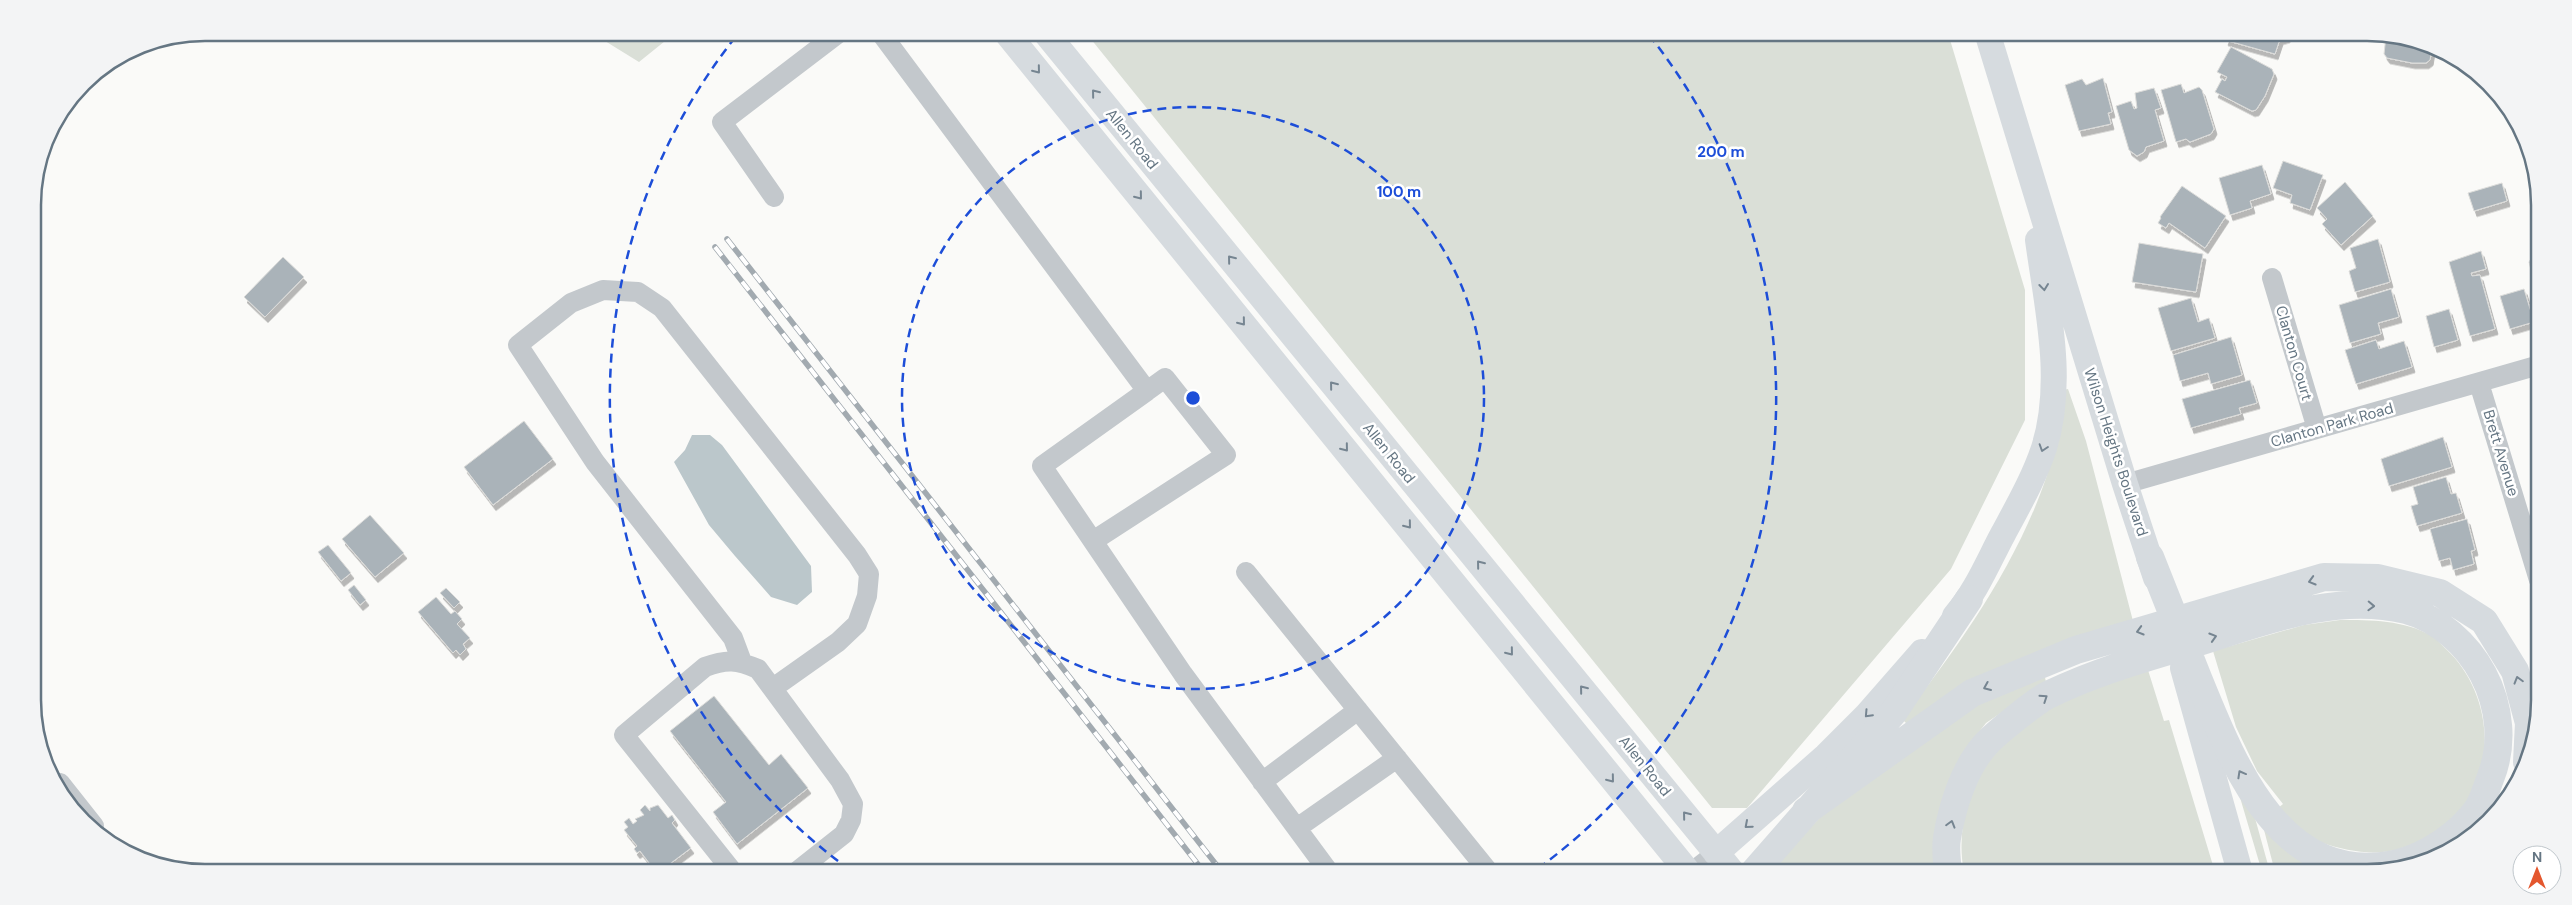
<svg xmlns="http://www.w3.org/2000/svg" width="2572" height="905" viewBox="0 0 2572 905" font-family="'DM Sans',sans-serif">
	<defs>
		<filter id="shadow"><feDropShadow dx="3" dy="5.5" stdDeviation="0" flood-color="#0004"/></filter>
	</defs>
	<rect width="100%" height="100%" fill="#fafaf8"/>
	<!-- green -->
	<path fill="#dadfd7" d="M592,33H675L639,62Z
		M1086,33H1948L2025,290V420L1951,569L1747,808H1712Z
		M2068,389L2086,441L2133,621L1908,725L1902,719C1958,648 2018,563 2047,475C2055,448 2058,418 2063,390Z
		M2340,620C2371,620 2404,620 2432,636C2437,639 2442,645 2446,649C2486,686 2498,753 2468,801C2452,825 2418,846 2390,851C2369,855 2343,850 2323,843C2304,836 2292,822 2278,808L2283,804L2257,771L2236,727L2213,651L2304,625Z
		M2148,670L2164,721L2169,720L2215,872H1964C1952,811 1984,749 2036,716C2070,694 2110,683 2148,670Z
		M2044,673L2046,682L1986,723L1965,750L1938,872H1770L1822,815L1964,707Z
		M2239,794L2255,818L2270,872H2262Z
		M2263,826L2344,872H2275Z"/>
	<!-- water -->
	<path fill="#bbc7cb" d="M692,435H710L722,445L811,566L812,592L797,605L771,597L735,556L709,525L674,462L685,450Z"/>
	<!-- building -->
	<path fill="#aab3b9" stroke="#dcdcda" filter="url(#shadow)" d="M2228,32H2288L2287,37L2280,39L2275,54L2225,40Z
		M2386,36L2422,42L2432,48L2430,60L2426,63H2412L2387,58L2384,54Z
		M2231,47L2272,69L2274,74L2265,96L2256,110L2252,111L2215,92L2222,79L2225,81L2227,77L2217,72Z
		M2103,78L2112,112L2108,113L2111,124L2079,131L2065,85L2082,79L2086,85Z
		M2181,84L2184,93L2199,87L2202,90L2214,129L2211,134L2190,142L2186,139L2176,142L2161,90Z
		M2154,88L2161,108L2155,110L2164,141L2146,147L2144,152L2137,156L2129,150L2116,106L2131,101L2134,109L2137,108L2135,93Z
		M2283,161L2323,175L2310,210L2290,203L2292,195L2273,188Z
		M2262,165L2271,194L2250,201L2252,208L2230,215L2219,178Z
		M2345,182L2373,216L2341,245L2322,224L2327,219L2317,208Z
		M2502,183L2507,201L2474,211L2468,193Z
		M2182,186L2226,216L2205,248L2169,223L2166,228L2158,223L2161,218L2160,217Z
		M2378,239L2390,282L2355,292L2349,271L2356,268L2350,248Z
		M2139,243L2203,254L2196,292L2132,282Z
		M2481,251L2486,269L2471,273L2472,276L2480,275L2495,329L2470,336L2449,262Z
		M2538,254V298L2529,262L2532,257Z
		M283,257L304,277L265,317L244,297Z
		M2391,289L2399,317L2378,323L2381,334L2350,343L2339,305Z
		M2524,289L2534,322L2510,329L2500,296Z
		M2191,298L2198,322L2209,318L2215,338L2171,351L2158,308Z
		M2449,309L2458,340L2434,347L2426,316Z
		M2231,337L2242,375L2211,384L2208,373L2180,381L2173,355Z
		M2376,340L2379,349L2404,341L2412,367L2356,384L2345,350Z
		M2250,380L2257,403L2239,408L2241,414L2191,428L2182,399Z
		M524,421L553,459L493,505L464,467Z
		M2443,437L2452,467L2389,486L2381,459Z
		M2446,477L2451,494L2456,493L2462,513L2417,526L2411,506L2418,504L2413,487Z
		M370,515L404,553L375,577L342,539Z
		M2467,519L2475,550L2471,551L2474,564L2453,570L2450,558L2439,561L2430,529Z
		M328,545L351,573L341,581L318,552Z
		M354,585L366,600L360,605L348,590Z
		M446,588L460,602L454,608L440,593Z
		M436,597L451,614L455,611L462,619L457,624L470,638L463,644L466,649L460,655L456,650L453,653L418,612Z
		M714,696L769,765L781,754L808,788L737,844L713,812L726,802L670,731Z
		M645,805L650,811V808L658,805L668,818L672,815L675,820L672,823L691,848L659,872H656L640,851L637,853L634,849L637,846L624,830L628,827L624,822L629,818L633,824L637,821L635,819L644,815L640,810Z"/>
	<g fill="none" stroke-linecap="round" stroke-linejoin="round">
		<!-- minor -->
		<path stroke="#c3c8cc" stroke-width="20" d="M880,32L1147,391L1042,466L1183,674L1329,872
			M774,197L722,122L840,32
			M2272,278L2317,429
			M2479,383L2539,580
			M2125,484L2539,365
			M1093,541L1226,455L1165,378L1147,391
			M1246,572L1489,872
			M742,662L733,638L595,462L518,345L571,303L603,290L638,292L662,308L857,555L869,574L867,596L857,624L838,642L773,688
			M1262,782L1358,710
			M60,783L94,826
			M1297,828L1397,758
			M733,872L624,735L705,667C727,659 737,660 758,669L840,780L853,804L851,820L844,834L796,872
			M1692,872L1716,853"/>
		<!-- major -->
		<path stroke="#d6dbdf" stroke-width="26" d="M1006,32L1688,872
			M1045,32L1732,872
			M1987,32L2125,484L2156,578
			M1955,616C1976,592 1988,562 2003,534C2018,506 2034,478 2044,448C2065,381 2047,307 2038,240
			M2183,668L2240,872
			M1716,853L1826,756L1866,716L1922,652"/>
		<!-- highway -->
		<path stroke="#d6dbdf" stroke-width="28" d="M1806,811L1972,693L2076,650L2324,577L2378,578L2440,593L2484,621L2515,671L2529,723L2527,762
			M1754,872L1893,713L1969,599
			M1948,872C1947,861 1945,849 1947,838C1952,807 1964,768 1986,744C1995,734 2038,699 2050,694C2096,672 2144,658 2192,644C2260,623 2334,592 2406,610C2439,619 2467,644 2483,674C2500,706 2504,745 2490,779C2486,789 2483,802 2476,811C2458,835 2427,856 2398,863C2281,890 2233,764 2198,678C2182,638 2166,597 2150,557"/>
		<!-- rail casing -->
		<g stroke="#a2aab0" stroke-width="5.5">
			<path id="rail" d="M727,239L1222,872
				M715,247L1204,872"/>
		</g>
		<!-- rail -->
		<use href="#rail" stroke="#fff" stroke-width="4" stroke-dasharray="11" stroke-linecap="butt"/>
	</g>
	<!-- one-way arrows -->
	<defs><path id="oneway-chevron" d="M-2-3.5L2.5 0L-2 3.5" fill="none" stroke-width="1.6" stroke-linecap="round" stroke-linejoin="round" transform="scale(1.25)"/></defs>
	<g stroke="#768591">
		<use href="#oneway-chevron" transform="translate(1037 70) rotate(51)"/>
		<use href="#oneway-chevron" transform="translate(1095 93) rotate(-129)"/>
		<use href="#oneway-chevron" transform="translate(1139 196) rotate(51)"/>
		<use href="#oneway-chevron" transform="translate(1231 259) rotate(-129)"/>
		<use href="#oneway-chevron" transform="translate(2044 287) rotate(83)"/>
		<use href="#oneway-chevron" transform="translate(1242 322) rotate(51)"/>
		<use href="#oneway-chevron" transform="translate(1333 385) rotate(-129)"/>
		<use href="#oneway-chevron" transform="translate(1345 448) rotate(51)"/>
		<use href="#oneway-chevron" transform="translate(2043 448) rotate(108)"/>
		<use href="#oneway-chevron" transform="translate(1408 525) rotate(51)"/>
		<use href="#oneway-chevron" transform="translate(1480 564) rotate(-129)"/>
		<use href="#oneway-chevron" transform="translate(2312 581) rotate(164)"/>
		<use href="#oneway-chevron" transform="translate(2371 606) rotate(2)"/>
		<use href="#oneway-chevron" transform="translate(2140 631) rotate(164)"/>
		<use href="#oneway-chevron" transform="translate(2213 637) rotate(-17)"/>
		<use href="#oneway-chevron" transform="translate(1510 652) rotate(51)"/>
		<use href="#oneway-chevron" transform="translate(2518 680) rotate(-106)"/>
		<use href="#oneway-chevron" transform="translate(1987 687) rotate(157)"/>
		<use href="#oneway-chevron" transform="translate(1583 689) rotate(-129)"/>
		<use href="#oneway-chevron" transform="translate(2044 698) rotate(-34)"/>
		<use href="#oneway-chevron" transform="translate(1868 714) rotate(133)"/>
		<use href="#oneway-chevron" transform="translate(2241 774) rotate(-119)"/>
		<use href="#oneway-chevron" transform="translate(1611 779) rotate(51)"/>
		<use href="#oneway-chevron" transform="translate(1686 815) rotate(-129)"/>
		<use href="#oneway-chevron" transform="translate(1951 824) rotate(-74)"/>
		<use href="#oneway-chevron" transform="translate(1748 825) rotate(139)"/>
	</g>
	<!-- distance rings -->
	<g fill="none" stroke="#1d4ed8" stroke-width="2.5" stroke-dasharray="9 6">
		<circle cx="1193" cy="398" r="291"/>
		<path d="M850 870A583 583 0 0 1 737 35M1649 35A583 583 0 0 1 1536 870"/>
	</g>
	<g text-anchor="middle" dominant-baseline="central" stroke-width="5" stroke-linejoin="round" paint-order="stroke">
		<!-- street labels -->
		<g font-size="15" fill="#657683" stroke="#fff">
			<text transform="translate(1132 139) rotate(51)">Allen Road</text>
			<text transform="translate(2294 353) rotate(74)">Clanton Court</text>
			<text transform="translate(2332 425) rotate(-16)">Clanton Park Road</text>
			<text transform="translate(2116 452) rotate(72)">Wilson Heights Boulevard</text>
			<text transform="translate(1389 453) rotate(51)">Allen Road</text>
			<text transform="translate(2501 453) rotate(73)">Brett Avenue</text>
			<text transform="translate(1645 766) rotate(51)">Allen Road</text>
		</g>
	</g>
	<!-- crop -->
	<path d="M0 0H2572V905H0ZM205 41H2367A164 164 0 0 1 2531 205V700A164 164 0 0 1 2367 864H205A164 164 0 0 1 41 700V205A164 164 0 0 1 205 41Z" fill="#f3f4f5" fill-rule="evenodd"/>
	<path fill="none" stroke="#657683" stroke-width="2.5" d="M205 41H2367A164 164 0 0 1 2531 205V700A164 164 0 0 1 2367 864H205A164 164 0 0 1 41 700V205A164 164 0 0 1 205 41Z"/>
	<circle cx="1193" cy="398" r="8" fill="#1d4ed8" stroke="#fff" stroke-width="2.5"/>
	<g font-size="15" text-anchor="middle" font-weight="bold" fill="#1d4ed8" stroke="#fff" stroke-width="5" stroke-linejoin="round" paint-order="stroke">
		<text x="1721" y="157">200 m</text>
		<text x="1399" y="197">100 m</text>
	</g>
	<!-- north arrow -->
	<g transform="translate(2537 870)"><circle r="24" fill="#ffffff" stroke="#c1c8cd"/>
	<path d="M0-4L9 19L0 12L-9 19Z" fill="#e4572e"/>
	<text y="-8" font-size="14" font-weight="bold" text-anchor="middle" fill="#657683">N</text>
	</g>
</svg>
